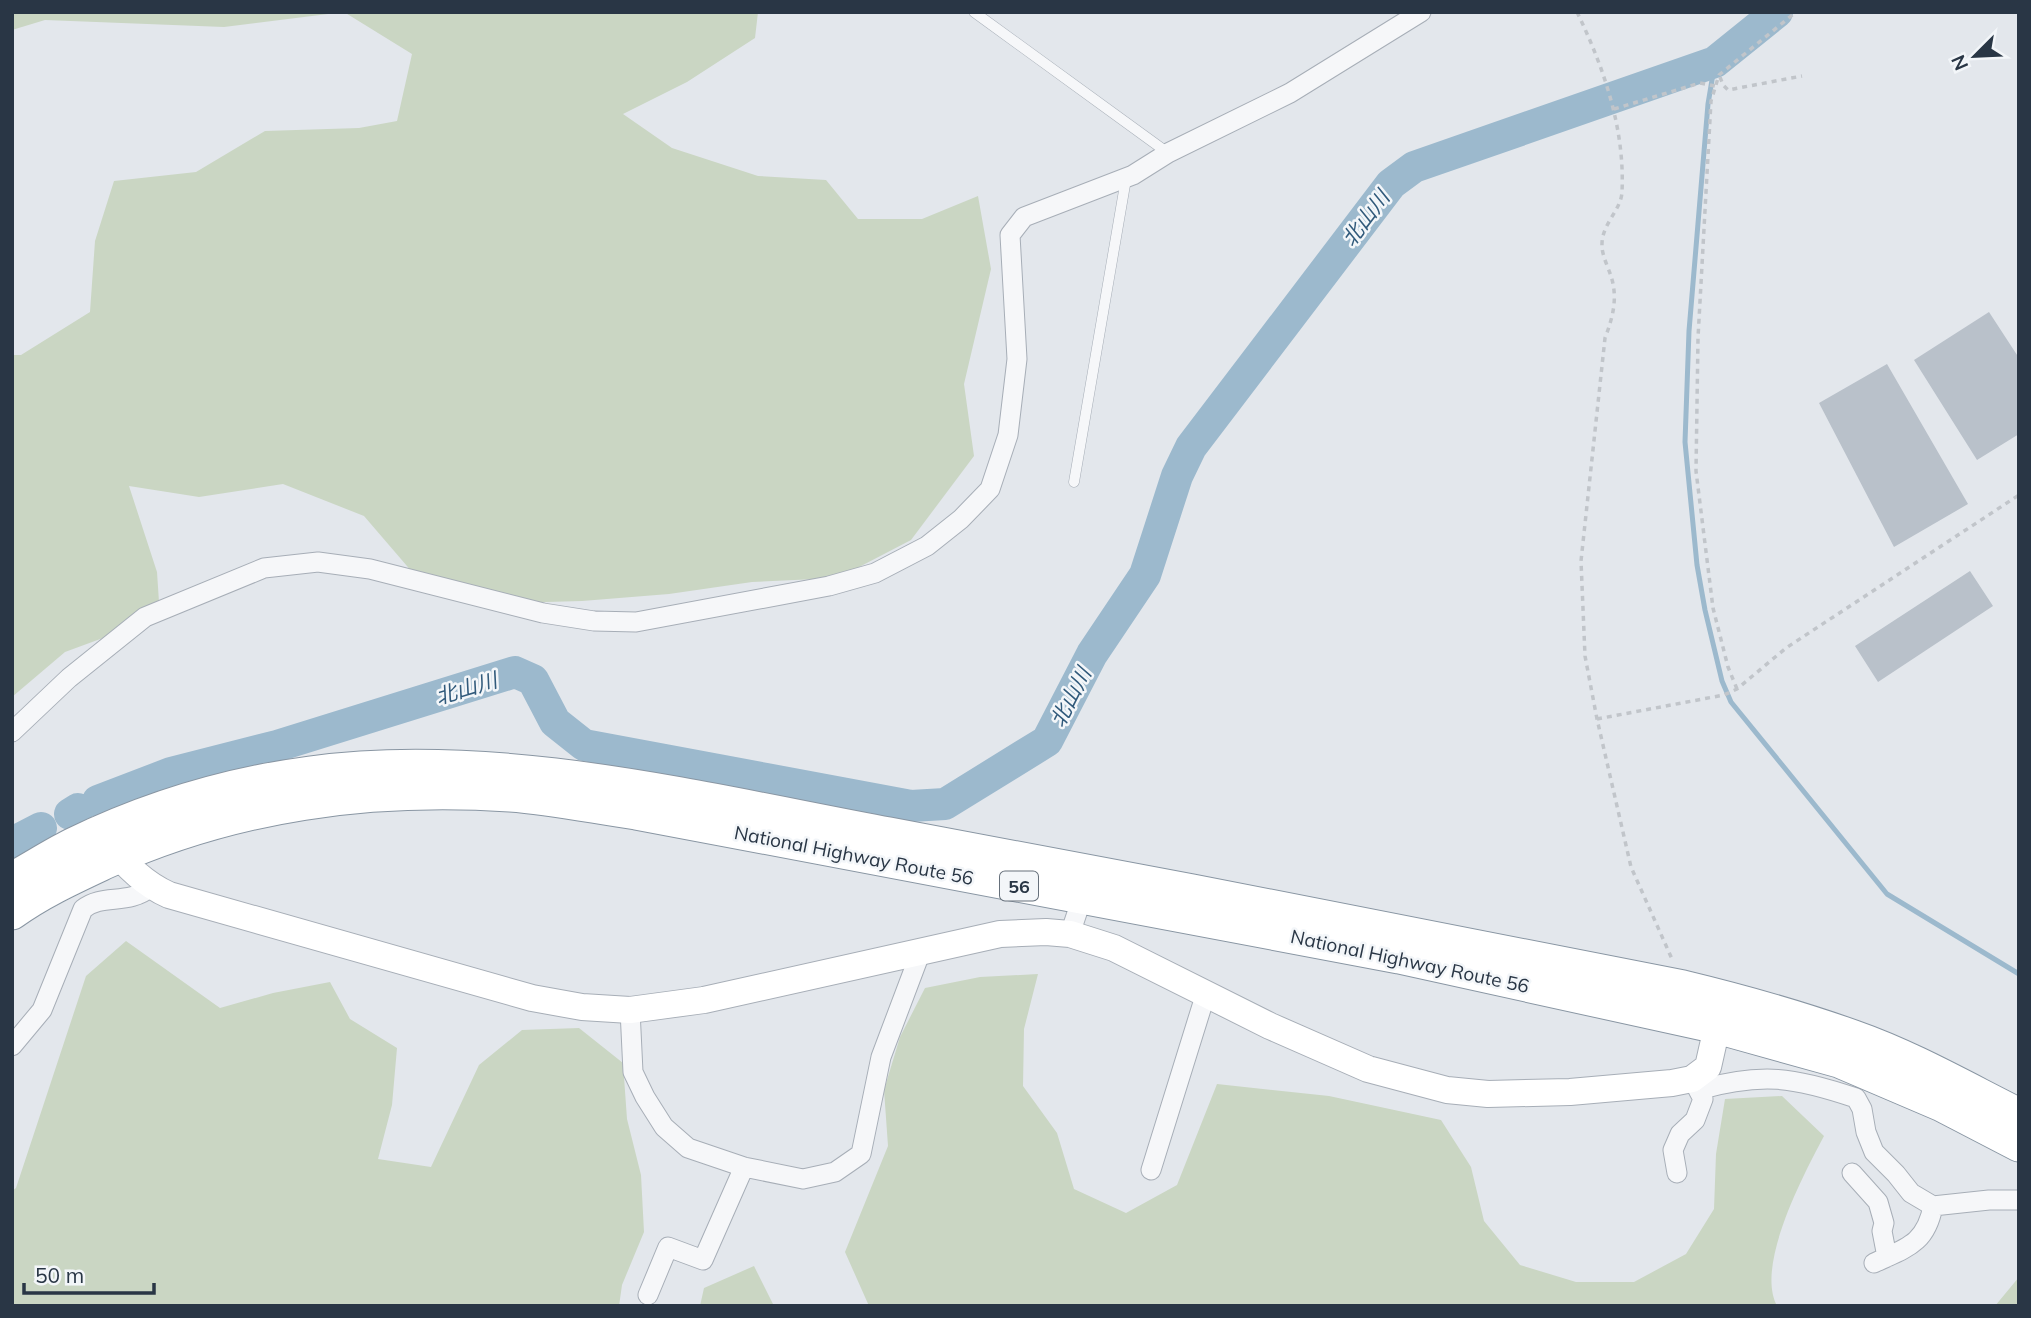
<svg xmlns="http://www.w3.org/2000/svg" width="2031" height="1318" viewBox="0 0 2031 1318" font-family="Mulish,'Noto Sans JP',sans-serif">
	<rect width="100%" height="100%" fill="#e3e7ec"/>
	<!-- green -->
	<path fill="#cad6c3" d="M12,12H758L755,38L687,82L623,114L672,148L758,176L826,180L858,219H922L978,196L991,269L964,384L974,456L911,540L838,578L752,582L669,594L582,601L510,603L419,580L364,516L283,484L199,497L129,486L157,572L160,617L65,652L12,697V355H21L90,312L95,241L114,181L196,172L265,131L359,128L397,121L412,54L344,12L224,27L45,20L12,30Z
		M126,941L220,1008L273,993L330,982L350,1019L397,1048L392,1105L378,1159L431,1167L479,1065L522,1030L579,1028L623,1063L627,1119L641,1175L644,1232L622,1285L619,1306H12V1191L16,1188L86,976Z
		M1038,974L1024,1029L1023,1086L1057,1133L1074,1189L1126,1213L1177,1185L1217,1084L1329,1096L1441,1120L1471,1167L1484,1221L1520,1265L1576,1282H1634L1686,1254L1714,1209L1716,1154L1725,1099L1782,1096L1824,1136C1804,1174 1755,1265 1777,1306H869L845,1252L888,1146L884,1090L900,1037L925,988L980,977Z
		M754,1266L774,1306H700L704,1288Z
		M2019,1277V1306H1995Z"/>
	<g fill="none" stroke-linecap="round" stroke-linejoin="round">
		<!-- stream -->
		<path stroke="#9cb9cd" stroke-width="5" d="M1715,62L1708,104L1689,331L1685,442L1697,565L1705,610L1722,681L1731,702L1887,894L2019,974"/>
		<!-- river -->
		<path stroke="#9cb9cd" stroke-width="32" d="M98,801L171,773L277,746L515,672L533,680L555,722L584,745L911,806L945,804L1047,741L1092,654L1145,575L1177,476L1191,447L1391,184L1414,167L1715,62L1777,12
			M70,814L78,809
			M12,843L41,828"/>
	</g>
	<!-- building -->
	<path fill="#b9c1ca" d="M1989,312L2019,358V434L1977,460L1914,360Z
		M1887,364L1968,504L1894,547L1819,403Z
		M1970,571L1993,606L1878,682L1855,646Z"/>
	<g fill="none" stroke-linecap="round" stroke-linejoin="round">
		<!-- lane casing -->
		<g stroke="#a7aeb7" stroke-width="11">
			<path id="lane" d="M974,12L1168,153
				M1074,482L1126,179"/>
		</g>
		<!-- street casing -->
		<g stroke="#a7aeb7" stroke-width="21">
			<path id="street" d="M12,732L69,678L145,617L264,568L318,562L370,569L543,613L594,621L636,622L829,586L875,573L927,546L961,519L990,489L1008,435L1017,359L1010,235L1024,217L1133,175L1168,153L1290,93L1421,12
				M1070,934L1082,898V888
				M630,1010L633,1072L645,1097L664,1127L688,1148L744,1167L803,1179L835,1172L861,1154L881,1057L921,951
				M12,1046L42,1010L83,909C103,893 128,906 151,887
				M1698,1090C1762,1072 1794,1077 1856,1098L1862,1109L1866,1132L1874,1152L1896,1174L1911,1193L1933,1206L1989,1200H2019
				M1151,1170L1206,993
				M1677,1173L1673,1150L1680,1134L1695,1120L1703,1099L1693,1080
				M1852,1173L1878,1202L1884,1223L1882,1231L1887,1257
				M1874,1263C1906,1248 1926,1244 1933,1206
				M648,1295L668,1247L703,1260L744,1167"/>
		</g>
		<!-- secondary casing -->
		<g stroke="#a7aeb7" stroke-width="28">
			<path id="secondary" d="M108,842C124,864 144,884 169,895L532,998L582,1007L630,1010L704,1000L1000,934L1046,932L1070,934L1114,948L1270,1026L1368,1069L1447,1090L1488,1094L1570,1092L1672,1083L1692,1079L1708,1067L1717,1027"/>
		</g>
		<!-- highway casing -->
		<g stroke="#8996a3" stroke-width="35">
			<path id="highway" d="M12,879C32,868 52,855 72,845C146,809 228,784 310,773C496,747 706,800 889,834C1154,883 1419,934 1683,987C1741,1001 1798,1017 1854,1037C1911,1057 1965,1088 2019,1115
				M12,913C41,892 74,877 106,862C235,804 369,786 510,795C552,798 594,807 636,813L1399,957L1717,1027L1839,1061L1942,1105L2019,1145"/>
		</g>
		<!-- path -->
		<path stroke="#c1c5ca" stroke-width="3.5" stroke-dasharray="5 5" stroke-linecap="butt" d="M1577,12C1604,68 1625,129 1622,192C1621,211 1601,224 1602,246C1602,255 1608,267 1611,276C1618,298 1613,317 1605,338L1581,561L1585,656L1597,719L1631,867L1672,959
			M1720,77L1723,85L1728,90L1802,76
			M1614,109L1700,83L1715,86
			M1737,689L1728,667L1713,608L1696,471L1698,338L1711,101L1719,75L1796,12
			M1597,719L1724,695L1737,689L1786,648L2019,495"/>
		<!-- lane -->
		<use href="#lane" stroke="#f6f7f9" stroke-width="10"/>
		<!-- street -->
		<use href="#street" stroke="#f6f7f9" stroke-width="19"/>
		<!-- secondary -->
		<use href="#secondary" stroke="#fff" stroke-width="26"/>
		<!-- highway -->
		<use href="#highway" stroke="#fff" stroke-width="33"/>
	</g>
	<g text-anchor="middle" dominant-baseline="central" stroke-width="5" stroke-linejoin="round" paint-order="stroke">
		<!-- shield labels -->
		<rect fill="#f3f6f9" stroke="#66707b" stroke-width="2" x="1000" y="871.5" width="38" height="29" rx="5"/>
		<g font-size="18" font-weight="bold" fill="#293645">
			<text x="1019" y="886">56</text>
		</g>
		<!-- street labels -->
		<g font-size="19" fill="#293645" stroke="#f3f6f9">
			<text transform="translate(854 855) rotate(11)">National Highway Route 56</text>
			<text transform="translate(1410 961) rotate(12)">National Highway Route 56</text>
		</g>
		<!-- water labels -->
		<g font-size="21" font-style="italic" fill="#315a7b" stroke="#f3f6f9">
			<text transform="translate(1365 218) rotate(-53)">北山川</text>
			<text transform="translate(466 688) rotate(-17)">北山川</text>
			<text transform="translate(1070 697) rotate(-63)">北山川</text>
		</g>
	</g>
	<!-- border -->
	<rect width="2031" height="1318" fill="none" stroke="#293645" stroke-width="28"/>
	<!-- north arrow -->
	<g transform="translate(1975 56) rotate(246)" stroke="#f3f6f9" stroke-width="5" paint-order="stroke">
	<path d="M0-5L12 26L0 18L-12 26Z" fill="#293645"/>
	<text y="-10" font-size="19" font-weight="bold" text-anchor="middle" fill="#293645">N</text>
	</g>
	<!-- scale -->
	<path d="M24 1283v10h130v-10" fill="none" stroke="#293645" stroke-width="3.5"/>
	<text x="35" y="1283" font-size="21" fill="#293645" stroke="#f3f6f9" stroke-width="5" paint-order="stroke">50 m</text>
</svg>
